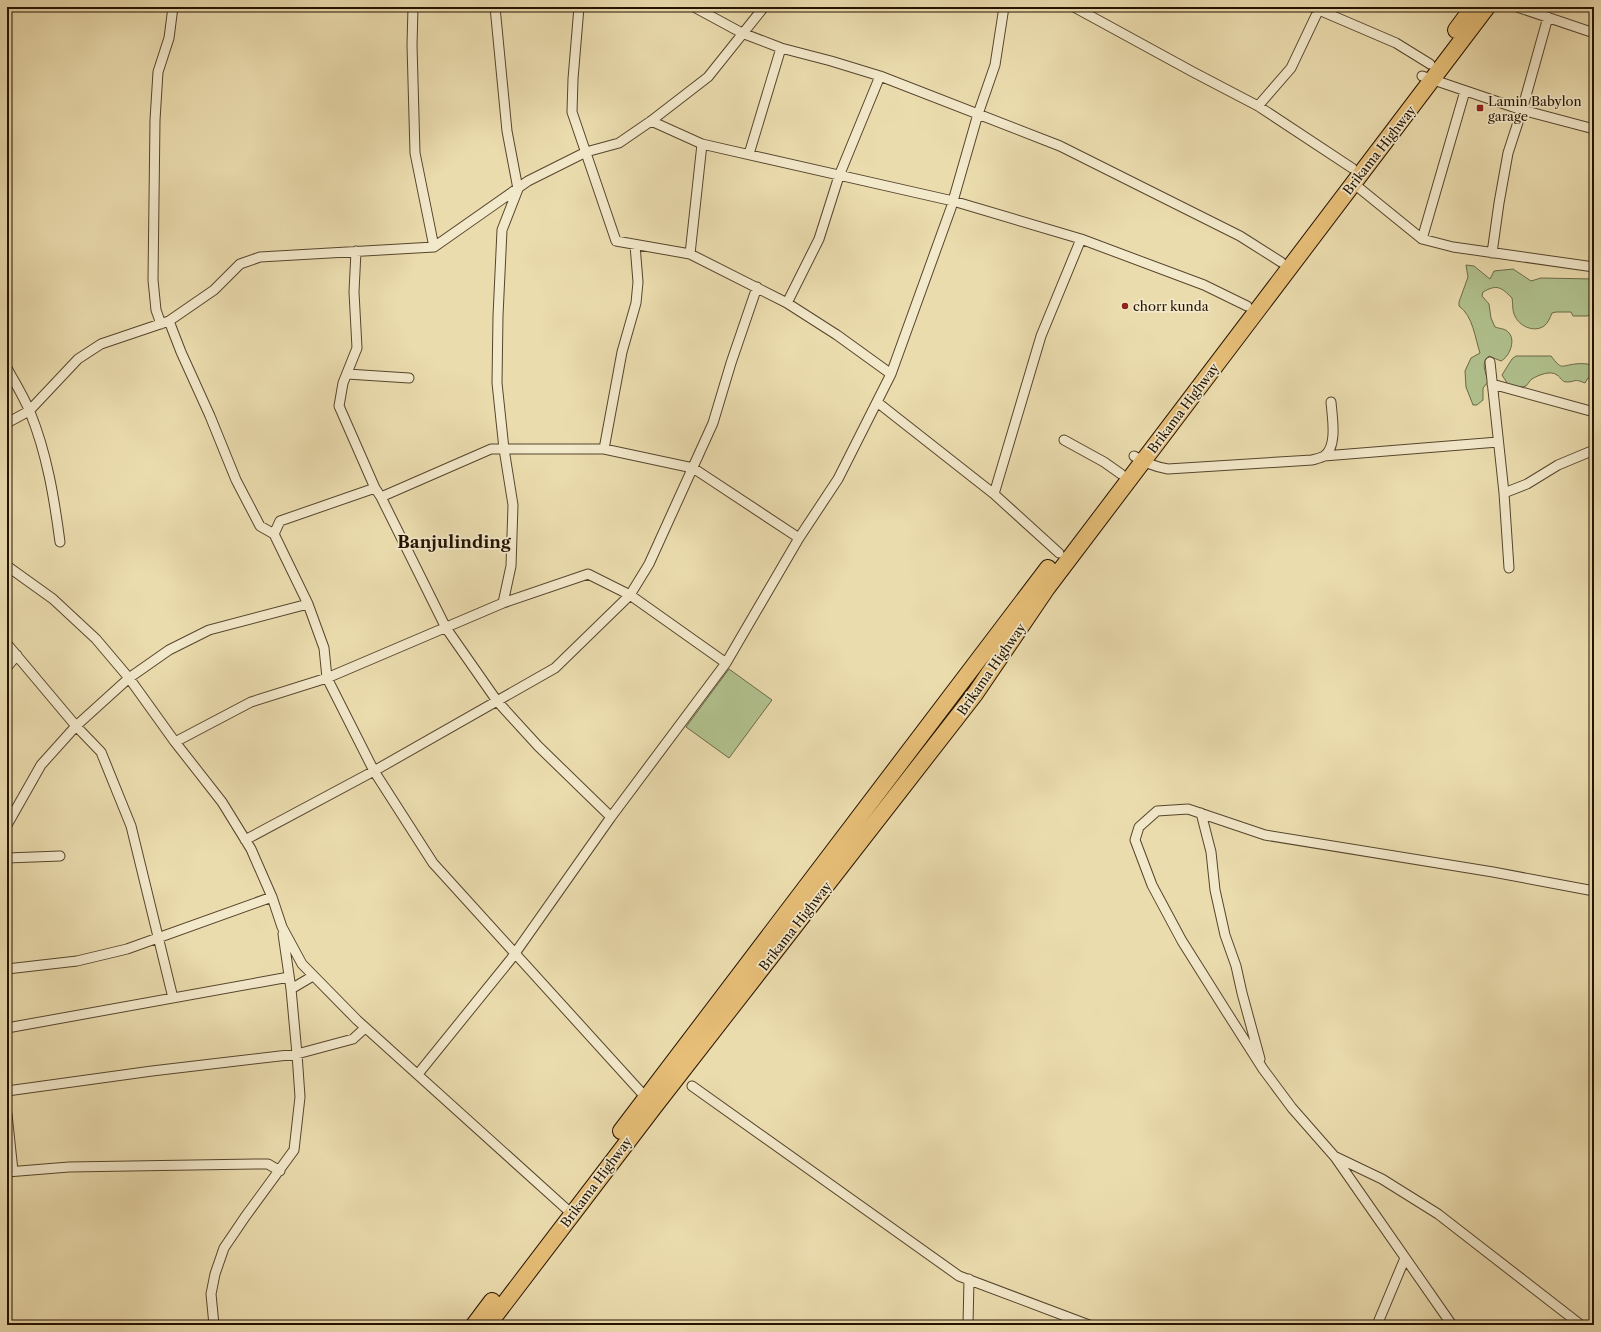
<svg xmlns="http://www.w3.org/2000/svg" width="1601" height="1332" viewBox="0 0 1601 1332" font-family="'Libre Caslon Text',serif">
	<rect width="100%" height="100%" fill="#ebdcae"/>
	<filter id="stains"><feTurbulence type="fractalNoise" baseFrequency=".005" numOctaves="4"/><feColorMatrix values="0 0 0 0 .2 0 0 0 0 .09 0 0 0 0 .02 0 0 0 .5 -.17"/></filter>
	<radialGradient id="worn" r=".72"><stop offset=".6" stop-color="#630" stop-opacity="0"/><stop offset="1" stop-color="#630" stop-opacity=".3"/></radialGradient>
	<!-- green -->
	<path fill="#b1c28f" stroke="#6b6a48" d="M1466,265L1474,266L1490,279L1494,271L1513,269L1531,281L1541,278L1594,279V313L1587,316H1573L1571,312H1556L1552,313C1550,318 1548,323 1544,326C1534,333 1519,326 1515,316C1512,311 1513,303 1512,298C1501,287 1497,284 1483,292L1482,296L1489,304L1491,318L1495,327C1500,329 1505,328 1509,333C1516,341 1509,357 1501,361L1489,356C1480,363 1486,372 1488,382L1483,388V400L1477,405H1473L1466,387L1465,371L1471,358L1480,353C1475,338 1473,316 1459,306V302L1468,277Z
		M1516,356H1551C1562,370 1560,366 1575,364C1581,363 1588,364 1594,365V379L1588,378L1585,383C1573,378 1576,382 1567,382C1561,382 1561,377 1557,375C1551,370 1538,375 1532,379C1530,380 1528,384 1526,386L1522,387L1509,386L1502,375L1512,359Z
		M729,669L772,700L729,758L686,727Z"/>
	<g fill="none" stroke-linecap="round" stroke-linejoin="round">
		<!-- minor casing -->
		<g stroke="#56452c" stroke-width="11">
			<path id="minor" d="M413,7L412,45L415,153L434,247
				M495,7L507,131L518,189L502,230L498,316L497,383L504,449L513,505L511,566L503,603
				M579,7L573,79L572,112L616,241L690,254L787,303L837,335L891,374
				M694,7L742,33L781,48L831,61L880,76L1060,146L1240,236L1281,262
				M1074,7L1193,72L1258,106L1352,168
				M1312,7L1396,43L1430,64
				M1517,7L1594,33
				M1422,76L1522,110L1594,129
				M1258,106L1291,68L1320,7
				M651,121L702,144L953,201L1081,239L1204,285L1247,306
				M749,154L781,48
				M1353,183L1422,239L1453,247L1594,267
				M1422,239L1465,91
				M356,251L354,292L357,348L343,383L339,406L375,488L381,497L446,628L497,701L538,746L611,817
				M1492,253L1499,203L1508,153L1522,110L1548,17
				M690,254L702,144
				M787,303L819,239L839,176L880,76
				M169,321L181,352L210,416L236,480L260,526L274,534L308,604L324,648L327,678L374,771L433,863L649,1101
				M161,324L156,310L153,280L155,120L158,72L169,38L173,7
				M1490,362L1504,493L1509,568
				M7,368C15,383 24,397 30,412C47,454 54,497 60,542
				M347,374L409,378
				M1492,384L1594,412
				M877,402L994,494L1059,553
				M7,423L29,411L78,359L101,344L169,321L214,290L240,264L260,257L434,247L528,181L586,152L619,143L651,121L708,77L764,7
				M1064,440L1104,462L1121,474
				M604,449L622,352L636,303L638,282L635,245
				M1134,456C1145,463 1156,467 1168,469L1312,460C1315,459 1321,458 1324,456C1338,447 1332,416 1331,402
				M1324,456L1498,442
				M1504,493L1527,484L1558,465L1594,450
				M994,494L1041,336L1081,239
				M381,497L491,449H604L693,468L799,538
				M274,534L280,521L375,488
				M7,566L53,599L96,639L129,678L175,742L222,802L251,849L272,897L282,927L302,964L357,1020L572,1214
				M7,644L76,726L101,752L131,826L173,998
				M7,667L17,655
				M175,742L251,702L327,678L503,603L588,574L630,595L726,663
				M1201,813L1211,852L1215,890L1225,935L1236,966L1242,993L1260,1059
				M7,825L41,765L76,726L129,678L169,650L209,630L308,604
				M245,840L374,771L555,668L630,595L649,564L713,423L731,363L757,287
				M7,858L60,856
				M7,969L77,961L127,949L272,897
				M291,989L313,976
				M7,1028L289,977
				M418,1074L511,959L611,817L726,663L799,538L838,479L891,374L951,208L978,114L995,65L1004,7
				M692,1086L959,1276L1089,1325
				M7,1091L152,1071L297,1054L353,1039L365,1028
				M7,1114L13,1171
				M1336,1157L1382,1179L1438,1214L1581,1325
				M7,1172L69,1167L255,1164H268L280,1171
				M214,1325L211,1294L215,1274L224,1248L245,1217L294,1150L300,1097L297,1054L291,989L283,934
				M968,1325L969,1279
				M1377,1325L1405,1258
				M1452,1325L1335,1157L1292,1108L1263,1069L1226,1011L1182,941L1152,885L1135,840L1139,827L1157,811L1188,809L1265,835L1493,872L1594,891"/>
		</g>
		<!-- trunk casing -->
		<g stroke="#251300" stroke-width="18">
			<path id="trunk" d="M1456,30L1473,7
				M621,1131L1048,568
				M474,1325L492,1301
				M488,1325L654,1107L975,694L1047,588L1487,7"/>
		</g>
		<!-- minor -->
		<use href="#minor" stroke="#f2e8ca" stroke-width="9"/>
		<!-- trunk -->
		<use href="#trunk" stroke="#e6be77" stroke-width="16"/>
	</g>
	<!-- markers -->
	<g fill="#8f2418" stroke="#f2e8ca" stroke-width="1.5">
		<rect x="1476" y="104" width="8" height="8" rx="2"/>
		<circle cx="1125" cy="306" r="4"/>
	</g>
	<g text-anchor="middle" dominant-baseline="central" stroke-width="3.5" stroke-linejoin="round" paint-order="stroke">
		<!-- poi labels -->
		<g font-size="13" fill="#251300" stroke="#f2e8ca" text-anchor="start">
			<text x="1488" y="101">Lamin Babylon<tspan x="1488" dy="15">garage</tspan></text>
			<text x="1133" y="306">chorr kunda</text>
		</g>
		<!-- street labels -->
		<g font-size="13" fill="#251300" stroke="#f2e8ca">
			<text transform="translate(1379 150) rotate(-52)">Brikama Highway</text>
			<text transform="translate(1183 408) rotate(-53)">Brikama Highway</text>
			<text transform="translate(991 669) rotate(-55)">Brikama Highway</text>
			<text transform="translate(795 926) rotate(-52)">Brikama Highway</text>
			<text transform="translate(596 1182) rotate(-53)">Brikama Highway</text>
		</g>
		<!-- district labels -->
		<g font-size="17" font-weight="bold" fill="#251300" stroke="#f2e8ca">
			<text x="454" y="542">Banjulinding</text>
		</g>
	</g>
	<!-- margin -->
	<rect width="1601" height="1332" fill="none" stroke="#ebdcae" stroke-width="24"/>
	<rect x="8" y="8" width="1585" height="1316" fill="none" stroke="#251300" stroke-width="2"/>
	<rect x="12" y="12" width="1577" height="1308" fill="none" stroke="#251300"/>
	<rect width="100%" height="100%" filter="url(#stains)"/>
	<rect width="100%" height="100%" fill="url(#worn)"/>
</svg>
